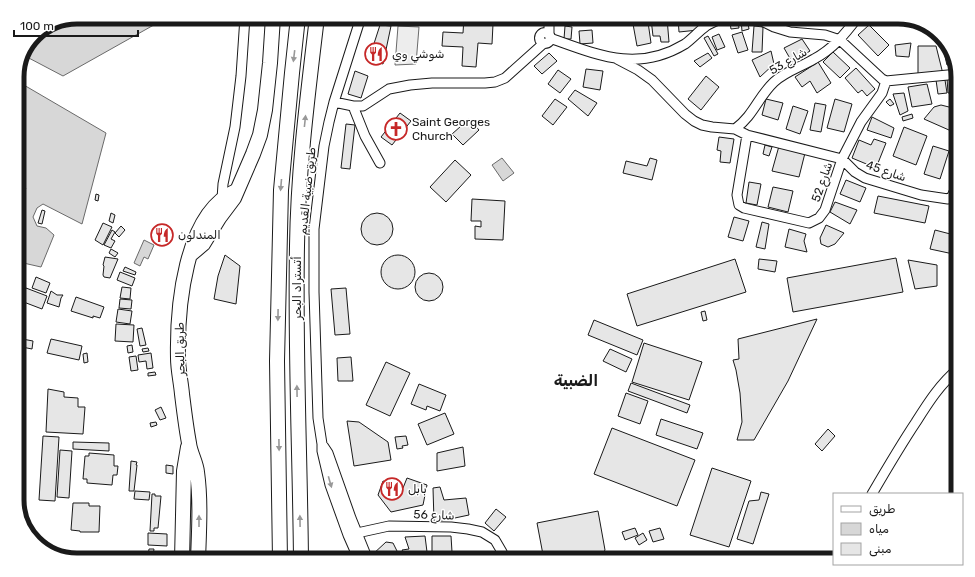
<svg xmlns="http://www.w3.org/2000/svg" width="975" height="577" viewBox="0 0 975 577" font-family="Rubik,'Noto Naskh Arabic',sans-serif">
	<rect width="100%" height="100%" fill="#fff"/>
	<!-- built -->
	<path fill="#ededed" stroke="#6a6a6a" d="M398,26L419,27L416,64L395,65Z"/>
	<!-- water -->
	<path fill="#d7d7d7" stroke="#6a6a6a" d="M77,17H168L63,76L25,56L35,34Z
		M17,81L106,133L82,224L43,204L37,208L33,217L37,226L46,228L54,235L41,267L19,262L17,266V206L26,188L17,181Z
		M502,158L514,173L503,181L492,165Z
		M144,240L154,245L148,259L144,257L140,266L134,263Z"/>
	<!-- building -->
	<path fill="#e6e6e6" stroke="#1a1a1a" d="M394,17H418V19Z
		M464,17H484V24H493L492,44L478,43L476,67L462,66L463,47L442,46L443,32L463,33Z
		M696,17L698,30L679,32L678,18Z
		M729,17H737L739,28L731,29Z
		M771,17H789V20H771Z
		M801,17H811V20L801,19Z
		M873,17H891L882,26Z
		M667,18L669,42H661L660,36H653L651,19Z
		M747,18L749,29L742,31L741,20Z
		M648,22L651,43L637,46L633,24Z
		M919,23L928,25L931,27L921,29Z
		M380,25L391,26L383,64L369,59Z
		M869,25L889,45L878,56L858,35Z
		M565,26L572,27L571,39H564Z
		M754,26L763,27L762,52H752Z
		M592,30L593,43L580,44L579,31Z
		M742,32L748,50L738,53L732,35Z
		M719,34L725,47L717,50L712,37Z
		M708,36L718,54L714,56L704,38Z
		M802,39L810,51L792,62L784,48Z
		M941,40L950,47L955,64L947,65Z
		M911,43L909,57L896,56L895,45Z
		M918,46H936L943,74L918,75Z
		M771,51L774,64L760,77L752,60Z
		M833,52L850,68L840,78L823,62Z
		M549,53L557,61L542,74L534,66Z
		M708,53L712,58L700,67L694,61Z
		M818,62L831,83L817,93L810,81L802,87L795,77Z
		M856,68L875,89L867,96L862,90L858,93L845,78Z
		M586,69L603,71L600,90L583,87Z
		M558,70L571,79L560,93L548,84Z
		M355,71L368,76L361,98L348,94Z
		M706,76L719,87L701,110L688,99Z
		M958,77V92L948,93L947,78Z
		M936,80H945L947,93L938,94Z
		M927,84L932,104L912,107L908,87Z
		M575,90L597,103L588,116L568,99Z
		M904,93L908,111L900,115L893,94Z
		M555,99L567,107L553,125L542,116Z
		M766,99L783,103L778,120L762,115Z
		M835,99L852,104L844,132L827,128Z
		M890,99L894,104L890,106L886,102Z
		M815,103L826,105L821,132L810,130Z
		M941,105L953,108V111L958,113V134L924,119L934,107Z
		M793,106L808,111L800,134L786,129Z
		M400,113L411,121L392,145L381,137Z
		M912,114L913,118L903,121L902,117Z
		M872,117L894,128L891,138L867,130Z
		M469,119L479,130L463,145L452,134Z
		M346,124L355,125L350,169L341,168Z
		M904,127L927,136L916,165L893,156Z
		M719,137L734,139L730,163L720,162L721,151L717,150Z
		M874,139L886,143L876,168L852,158L859,140L871,145Z
		M765,145L772,147L769,156L763,154Z
		M779,146L805,153L799,177L772,171Z
		M933,146L949,151L940,179L924,174Z
		M650,158L657,160L652,180L623,173L626,161L647,166Z
		M455,160L471,175L446,202L430,187Z
		M846,180L866,188L860,202L840,194Z
		M749,182L761,184L757,205L746,203Z
		M773,187L793,191L788,212L768,207Z
		M96,194L99,195L98,201L95,200Z
		M878,196L929,206L925,223L874,213Z
		M472,199L505,201L503,240L475,239V226L481,227V221H471Z
		M835,202L857,210L850,224L830,212Z
		M42,210L45,211L42,224L38,223Z
		M361 229a16 16 0 1 1 32 0a16 16 0 1 1-32 0Z
		M111,213L115,215L113,223L109,221Z
		M734,217L749,221L743,241L728,237Z
		M762,222L769,224L765,249L756,247Z
		M103,223L112,227L103,245L95,240Z
		M826,225L844,233L835,244L828,247L821,244L820,238Z
		M121,226L125,230L119,237L115,233Z
		M789,229L806,234L804,241L807,252L785,247Z
		M112,230L115,232L111,239L115,241L111,248L104,245Z
		M935,230L958,236V255L930,249Z
		M111,249L118,253L115,257L109,253Z
		M225,255L240,266L236,304L214,299L218,276Z
		M381 272a17 17 0 1 1 34 0a17 17 0 1 1-34 0Z
		M105,257L118,259L110,278L104,277L103,275L104,266L103,265Z
		M896,258L903,292L793,312L787,278Z
		M735,259L746,292L637,326L627,294Z
		M759,259L777,261L775,272L758,269Z
		M908,260L937,265V286L915,289Z
		M125,267L136,272L135,275L123,271Z
		M120,272L135,278L132,286L117,280Z
		M415 287a14 14 0 1 1 28 0a14 14 0 1 1-28 0Z
		M36,277L50,283L46,293L32,288Z
		M122,287L131,288L130,299L120,298Z
		M26,288L47,296L42,309L21,301Z
		M346,288L350,334L335,335L331,289Z
		M51,291L57,295H63L61,298L59,307L47,303Z
		M76,297L104,307L100,318L93,316V318L71,311Z
		M120,299L132,300L131,309L119,308Z
		M118,309L132,311L130,324L116,322Z
		M705,311L707,320L703,321L701,312Z
		M817,319L788,381L754,440H737L742,422L740,393L736,370L733,360L739,359L738,339Z
		M594,320L643,340L637,355L588,335Z
		M116,324L134,325L133,342L115,341Z
		M142,328L146,345L140,346L137,329Z
		M17,338L33,341L32,349L17,346Z
		M51,339L82,346L79,360L47,353Z
		M644,343L702,362L689,400L632,382Z
		M132,345L133,352L128,353L127,346Z
		M148,348L149,351L143,352L142,349Z
		M610,349L632,359L626,372L603,361Z
		M87,353L88,362L84,363L83,354Z
		M151,353L153,368L147,369L146,361L139,362L138,355Z
		M136,356L138,370L131,371L129,357Z
		M351,357L353,381H338L337,358Z
		M17,361L20,362L19,373H17Z
		M386,362L410,373L390,416L366,405Z
		M155,372L156,375L148,376V373Z
		M631,383L690,405L687,413L628,391Z
		M419,384L446,395L440,411L427,406L426,410L411,404Z
		M48,389L64,392V397L78,398V407H85L83,434L46,432Z
		M626,393L648,401L640,424L618,416Z
		M161,407L166,418L160,420L155,410Z
		M445,413L454,434L427,445L418,424Z
		M661,419L703,433L697,449L656,435Z
		M347,421L359,422L388,442L391,460L354,466Z
		M156,422L157,425L151,427L150,423Z
		M612,428L695,460L677,506L594,474Z
		M828,429L835,436L822,451L815,444Z
		M43,436L59,437L55,501L39,500Z
		M406,436L408,445L402,446L403,448L397,449L395,437Z
		M73,442L109,443V451L73,449Z
		M463,447L465,466L437,471V453Z
		M60,450L72,451L69,498L57,497Z
		M89,453L114,455V466H118L117,475H113L112,485L87,483V479H83L85,456H89Z
		M131,461L137,462L136,465H137L134,491H129Z
		M166,465L173,466V474L166,473Z
		M712,468L751,481L729,547L690,535Z
		M407,478L427,485L423,505L391,512L378,495L383,481L403,488Z
		M440,487L444,500L466,498L469,515L450,519L434,521L433,488Z
		M135,491L150,492L149,500L134,499Z
		M761,492L769,494L753,544L737,539L749,501L759,500Z
		M152,494H155V496H161L158,528H154V531H150Z
		M73,503H89V506H100L99,532H80V531L71,530Z
		M496,509L506,517L494,531L485,523Z
		M598,511L605,550L599,560H544L537,523Z
		M635,528L638,535L625,540L622,532Z
		M660,528L664,539L653,542L649,531Z
		M148,533L167,534V546L148,545Z
		M643,533L647,540L639,545L635,538Z
		M425,536L428,560H408L402,550L409,549L405,537Z
		M432,536H451L452,552L432,553Z
		M386,542L393,543L400,557L376,558L372,555Z
		M149,549H154L153,556H148Z
		M490,552L492,560H477L476,555Z
		M647,555L664,560H646Z
		M136,556H143V560H136Z"/>
	<g fill="none" stroke-linecap="round" stroke-linejoin="round">
		<!-- minor casing -->
		<g stroke="#1a1a1a" stroke-width="11">
			<path id="minor" d="M549,17V35
				M754,17L774,27L790,32L825,35L840,40L882,79L886,81L958,74
				M539.5 38a5.5 5.5 0 1 1 11 0a5.5 5.5 0 1 1-11 0Z
				M550,38C598,55 637,73 685,44C692,39 699,31 706,26C712,22 719,20 725,17
				M617,59L638,70L652,80L685,114L694,121L702,125L712,127L735,129L747,135L842,159L855,172L865,178L921,195L948,199L952,196L958,184
				M334,102L353,106H363L389,89L410,85L432,83H485L495,82L505,78L544,43
				M353,106L365,136L380,163
				M735,129C754,115 758,97 774,82C786,71 801,67 814,59C833,49 845,34 858,17
				M747,135L737,195L739,205L744,208L809,223L819,218L825,210L842,159L861,122L882,93L886,81
				M225,203L222,199L223,184L235,127L241,76L245,17
				M322,444L328,453L351,518L368,560
				M872,494C886,470 900,446 916,422C928,403 940,384 958,369
				M348,535L389,526L451,527L468,529L482,532L495,540L502,552L505,560
				M359,560L348,535L330,485L322,451V444L318,418L314,292V229L324,146L329,122L334,102L361,17
				M834,560V559"/>
		</g>
		<!-- highway casing -->
		<g stroke="#1a1a1a" stroke-width="16">
			<path id="highway" d="M190,255L203,244L219,218L234,198L253,154L260,135L265,110L270,63L273,17
				M182,560L184,471L188,447
				M198,560C199,531 201,501 197,472C196,462 190,453 189,443C186,427 184,410 182,394C181,382 178,370 178,358C177,309 184,214 236,191
				M280,560L277,361L281,190L292,73L298,17
				M301,560C300,455 295,351 297,246C298,169 308,93 317,17"/>
		</g>
		<!-- minor -->
		<use href="#minor" stroke="#fff" stroke-width="9"/>
		<!-- highway -->
		<use href="#highway" stroke="#fff" stroke-width="14"/>
	</g>
	<!-- one-way arrows -->
	<defs><path id="oneway-solid" d="M-6-.8H1V-3.2L6.5 0L1 3.2V.8H-6Z"/></defs>
	<g fill="#989898">
		<use href="#oneway-solid" transform="translate(294 56) rotate(97)"/>
		<use href="#oneway-solid" transform="translate(305 121) rotate(-84)"/>
		<use href="#oneway-solid" transform="translate(281 185) rotate(95)"/>
		<use href="#oneway-solid" transform="translate(278 315) rotate(91)"/>
		<use href="#oneway-solid" transform="translate(297 391) rotate(-91)"/>
		<use href="#oneway-solid" transform="translate(279 445) rotate(89)"/>
		<use href="#oneway-solid" transform="translate(330 482) rotate(74)"/>
		<use href="#oneway-solid" transform="translate(199 521) rotate(-90)"/>
		<use href="#oneway-solid" transform="translate(300 521) rotate(-91)"/>
	</g>
	<!-- icons -->
	<defs>
		<g id="restaurant-ring" transform="scale(1.15)"><circle r="9.5" fill="#fff" stroke="#c62828" stroke-width="1.5"/><path d="M-5-6h1v4h1v-4h1v4h1v-4h1v5L-1.5 .5V6h-2V.5L-5-1ZM5-6V6H3V1.5H1.5Q1.5-4 5-6Z" fill="#c62828"/></g>
		<g id="church-ring" transform="scale(1.15)"><circle r="9.5" fill="#fff" stroke="#c62828" stroke-width="1.5"/><path d="M-1.2-6h2.4v3.5h3.3v2.4h-3.3V6h-2.4V-.1h-3.3v-2.4h3.3Z" fill="#c62828"/></g>
	</defs>
	<g fill-rule="evenodd">
		<use href="#restaurant-ring" x="376" y="54"/>
		<use href="#church-ring" x="396" y="129"/>
		<use href="#restaurant-ring" x="162" y="235"/>
		<use href="#restaurant-ring" x="392" y="489"/>
	</g>
	<g text-anchor="middle" dominant-baseline="central" stroke-width="3" stroke-linejoin="round" paint-order="stroke">
		<!-- poi labels -->
		<g font-size="12" fill="#1a1a1a" stroke="#fff" text-anchor="start">
			<text x="392" y="54">شوشي وي</text>
			<text x="412" y="122">Saint Georges<tspan x="412" dy="14">Church</tspan></text>
			<text x="178" y="235">المندلون</text>
			<text x="408" y="489">بابل</text>
		</g>
		<!-- street labels -->
		<g font-size="12" fill="#1a1a1a" stroke="#fff">
			<text transform="translate(788 61) rotate(-30)">شارع 53</text>
			<text transform="translate(886 171) rotate(19)">شارع 45</text>
			<text transform="translate(822 182) rotate(-71)">شارع 52</text>
			<text transform="translate(307 191) rotate(-84)">طريق ضبية القديم</text>
			<text transform="translate(297 288) rotate(-90)">أتستراد البحر</text>
			<text transform="translate(180 349) rotate(-91)">طريق البحر</text>
			<text transform="translate(434 515) rotate(2)">شارع 56</text>
		</g>
		<!-- district labels -->
		<g font-size="16" font-weight="bold" fill="#1a1a1a" stroke="#fff">
			<text x="576" y="380">الضبية</text>
		</g>
	</g>
	<!-- crop -->
	<path d="M0 0H975V577H0ZM77 24H898A53 53 0 0 1 951 77V500A53 53 0 0 1 898 553H77A53 53 0 0 1 24 500V77A53 53 0 0 1 77 24Z" fill="#fff" fill-rule="evenodd"/>
	<path fill="none" stroke="#1a1a1a" stroke-width="5" d="M77 24H898A53 53 0 0 1 951 77V500A53 53 0 0 1 898 553H77A53 53 0 0 1 24 500V77A53 53 0 0 1 77 24Z"/>
	<!-- legend -->
	<rect x="833" y="493" width="130" height="72" fill="#ffffff" stroke="#a3a3a3"/>
	<rect x="841" y="506" width="20" height="6" fill="#ffffff" stroke="#a3a3a3"/>
	<text x="869" y="513" font-size="12" fill="#1a1a1a">طريق</text>
	<rect x="841" y="523" width="20" height="12" fill="#d7d7d7" stroke="#a3a3a3"/>
	<text x="869" y="533" font-size="12" fill="#1a1a1a">مياه</text>
	<rect x="841" y="543" width="20" height="12" fill="#e6e6e6" stroke="#a3a3a3"/>
	<text x="869" y="553" font-size="12" fill="#1a1a1a">مبنى</text>
	<!-- scale -->
	<path d="M14 30v6h124v-6" fill="none" stroke="#1a1a1a" stroke-width="2"/>
	<text x="20" y="30" font-size="12" fill="#1a1a1a" stroke="#ffffff" stroke-width="3" paint-order="stroke">100 m</text>
</svg>
